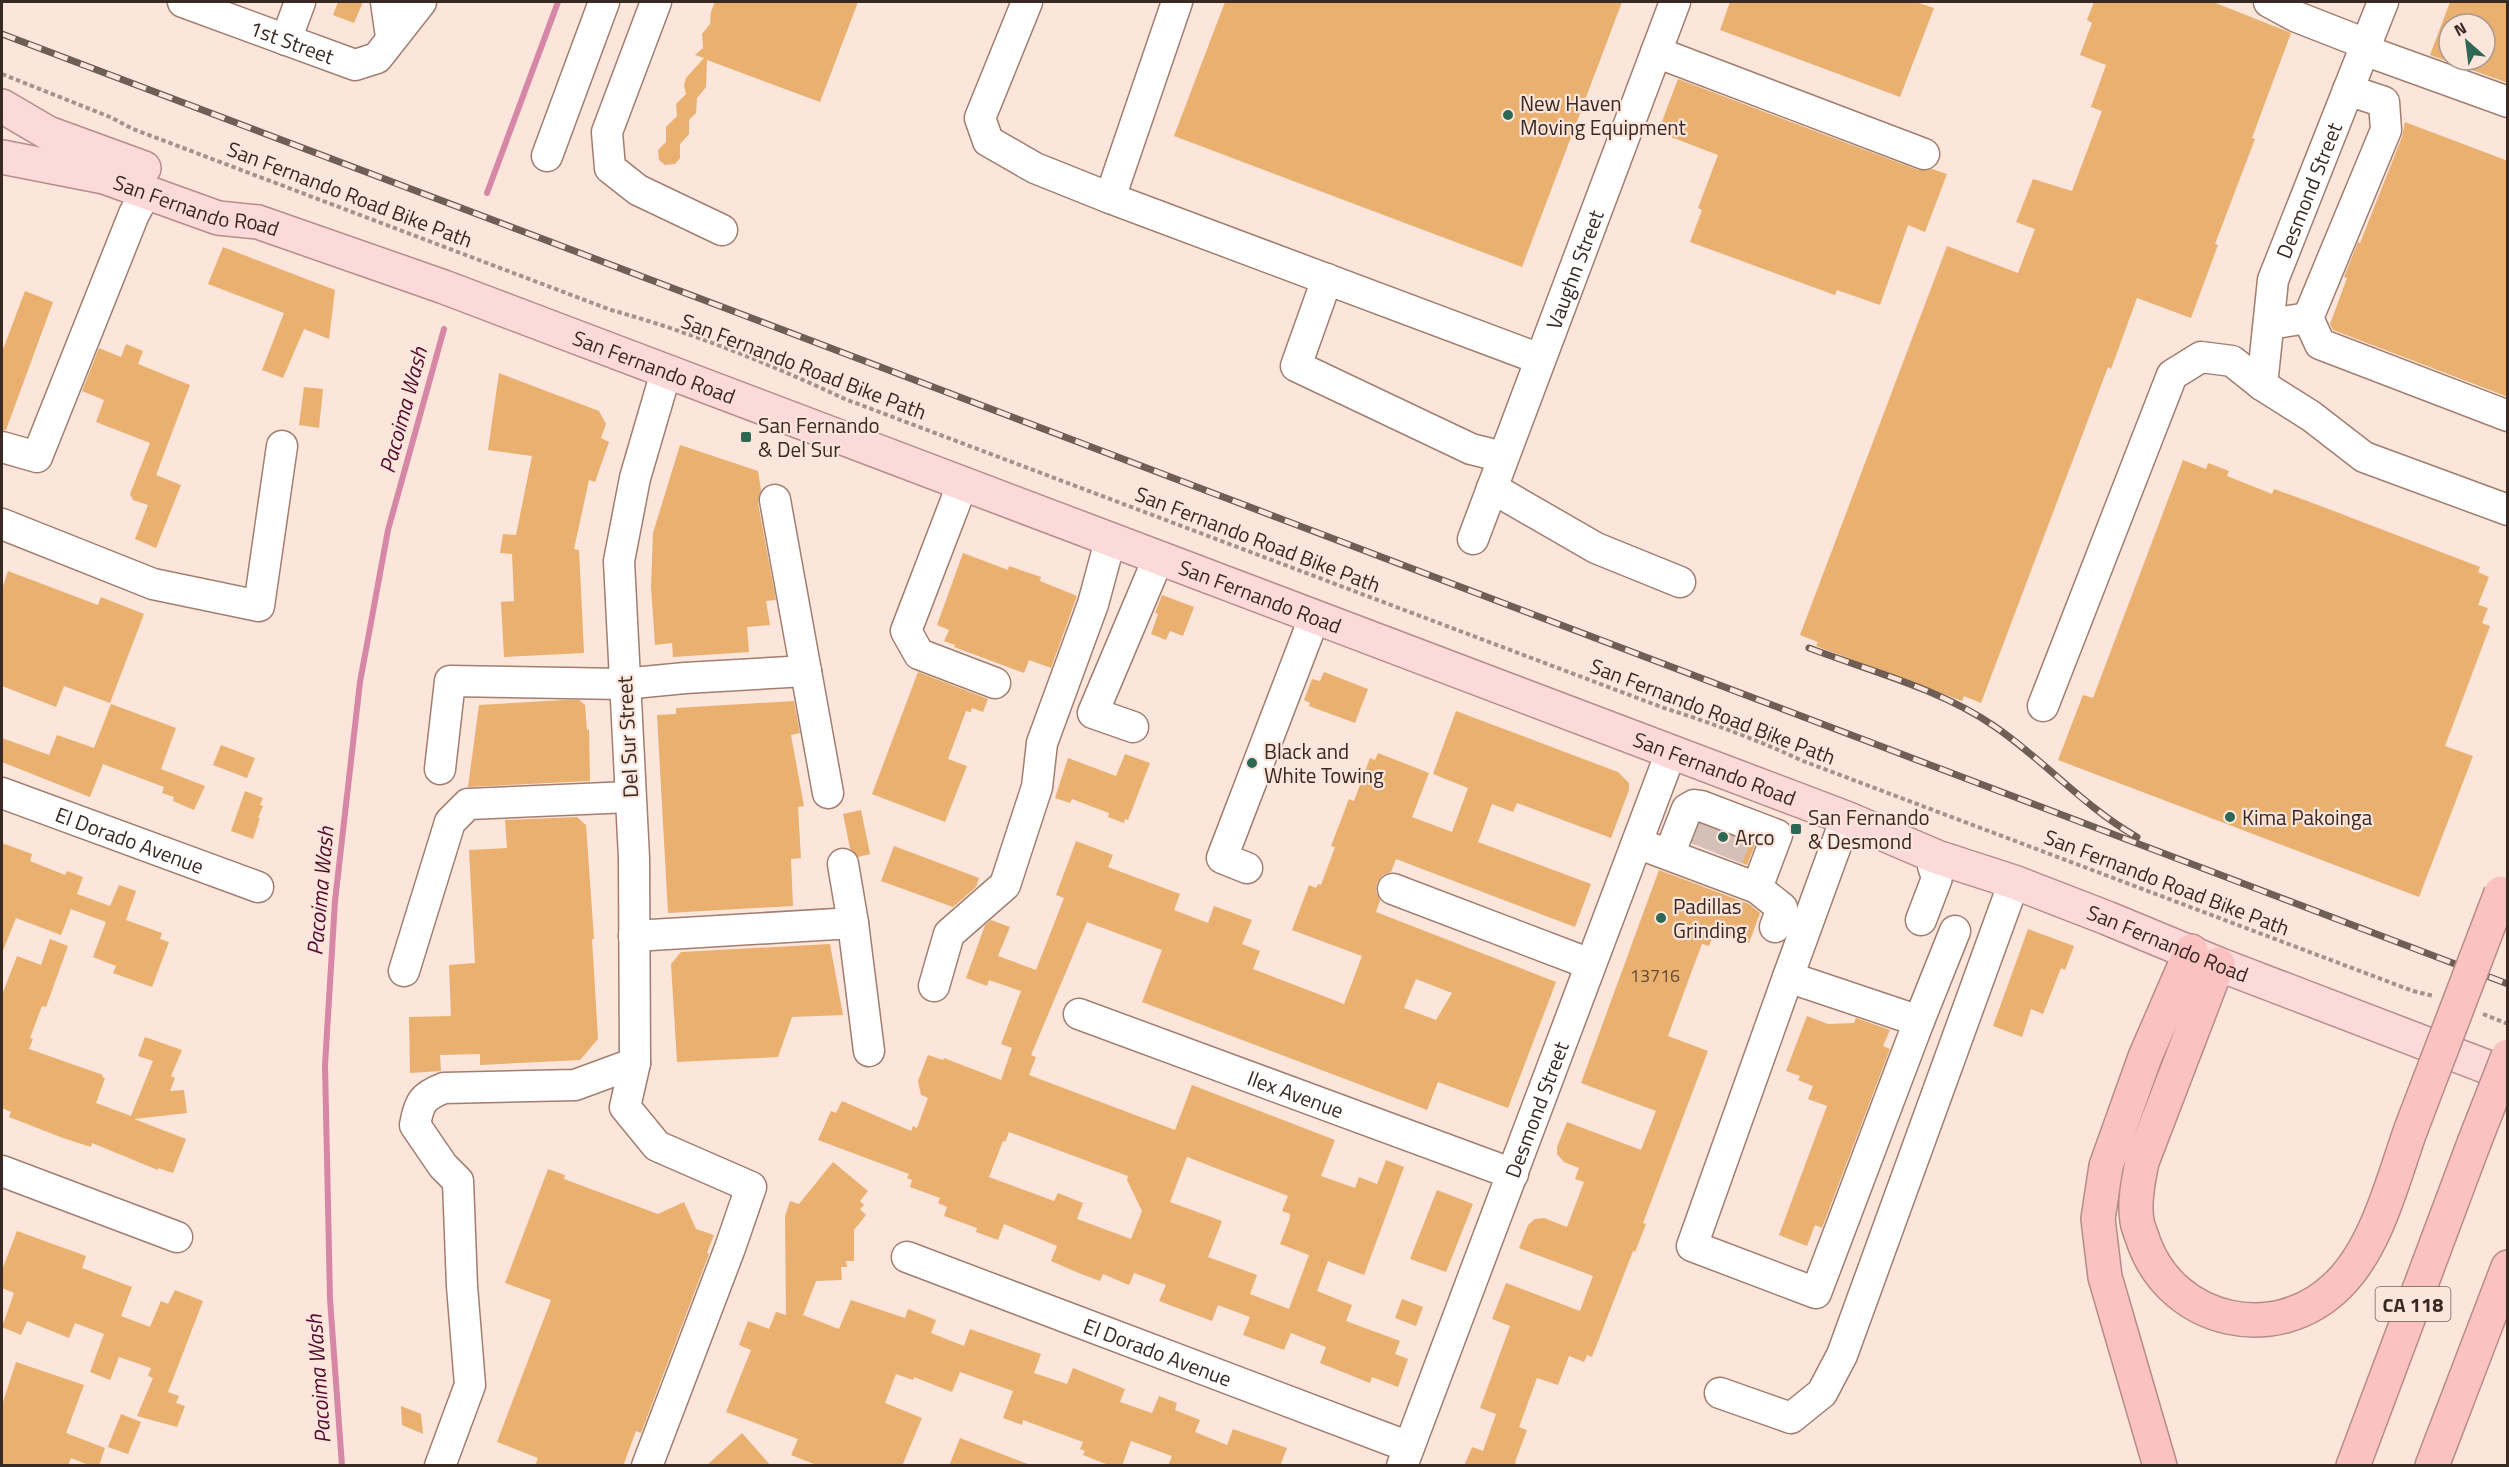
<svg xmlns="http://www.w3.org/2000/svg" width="2509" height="1467" viewBox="0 0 2509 1467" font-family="'Titillium Web',sans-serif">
	<rect width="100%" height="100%" fill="#fce5db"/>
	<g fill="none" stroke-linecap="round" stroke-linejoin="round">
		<!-- stream -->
		<path stroke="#d787a6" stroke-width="6" d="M487,193L558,2
			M342,1466L330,1299L325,1065L335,901L360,682L388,530L444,329"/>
	</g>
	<!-- building -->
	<path fill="#e9b06f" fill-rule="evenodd" d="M338,2H363L354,23L333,15Z
		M715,2H858L820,102L707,60L706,87L697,98L696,113L689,120V134L680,144V158L675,164L665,165L659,160L658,150L666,142V127L677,116L676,104L686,94L684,85L686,78L704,58L695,55L703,48L702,34L710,24L711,12Z
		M1225,2H1622L1522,267L1174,136Z
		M1730,2H1916L1934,8L1900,97L1720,30Z
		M2094,2H2213L2291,33L2252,138L2255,139L2215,244L2218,245L2191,318L2137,298L2111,369L2108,367L1981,703L1964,696L1962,701L1816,646L1818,642L1800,635L1947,246L2018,273L2035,229L2016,222L2033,179L2072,191L2102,111L2091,107L2106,65L2080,55L2092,23L2087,20Z
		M2450,2H2508V83L2430,55ZM2449,24H2485V60H2449Z
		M1678,79L1918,170L1932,169L1947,174L1925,232L1908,225L1880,305L1837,290L1835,295L1690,242L1702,210L1698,208L1718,155L1658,132Z
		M2405,122L2508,161V397L2333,330L2330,324L2347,278L2344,277L2358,242L2360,243L2402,137Z
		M223,247L335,290L329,339L304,329L283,378L262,370L284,313L208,284Z
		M25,291L53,302L6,430H2V352Z
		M126,344L143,351L138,364L190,385L156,475L181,485L156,548L135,539L148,505L133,500L130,494L150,443L96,422L104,400L82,391L99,348L121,357Z
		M499,373L599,411L606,424L601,438L609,442L595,482L589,480L574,549L579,550L584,653L504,657L501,602L514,601L512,554L500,553L503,534L516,535L532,456L488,450Z
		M304,387L323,389L319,428L299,425Z
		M680,445L758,471L761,490L758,503L776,600L766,601L770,625L747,627L749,652L673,657L672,643L655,645L651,587L653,533Z
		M2183,460L2206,469L2208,463L2229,471L2227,476L2272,494L2274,489L2318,505L2480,567L2478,572L2489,577L2478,605L2488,608L2482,623L2490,626L2445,746L2473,756L2419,897L2058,760L2083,695L2093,698Z
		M963,553L1008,570L1009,566L1041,577L1040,581L1077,596L1051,668L1029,660L1024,673L954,647L955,645L944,641L949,630L937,625Z
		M8,571L98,605L101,597L144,614L110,703L64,686L56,707L2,686V589Z
		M1162,595L1194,607L1183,636L1170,631L1166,640L1151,634L1158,614L1155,613Z
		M918,672L988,699L983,712L972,708L971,712L966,711L948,759L967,766L945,822L872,794Z
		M1324,672L1368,689L1355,723L1309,706L1310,703L1304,700L1312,679L1320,681Z
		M565,700H579L585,705L587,730L589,729L590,781L468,787L479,705Z
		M794,701L800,733L791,735L804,806L798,807L801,858L791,859L793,906L668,913L657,715L676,714V708Z
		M111,704L176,728L161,769L205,786L194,810L173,801L174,797L162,793L164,787L103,764L90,797L2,762V738L49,755L57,735L94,748Z
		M1456,711L1618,772L1629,783V790L1611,838L1517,803L1513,812L1492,804L1478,842L1591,884L1575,927L1396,859L1391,872L1383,875L1377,883L1376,892L1380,900L1376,912L1556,982L1508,1108L1438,1082L1427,1110L1142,1002L1162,950L1087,922L1031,1055L1036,1057L1029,1075L1175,1130L1192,1085L1335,1140L1321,1176L1355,1188L1359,1177L1377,1184L1386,1160L1404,1167L1364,1275L1328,1261L1317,1291L1352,1305L1346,1321L1400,1341L1395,1354L1408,1359L1398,1387L1372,1377L1370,1383L1320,1363L1326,1347L1291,1333L1284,1350L1243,1335L1250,1317L1218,1305L1212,1321L1159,1301L1166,1285L1134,1273L1129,1285L1103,1274L1100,1281L1081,1274L1051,1261L1057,1246L1004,1224L998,1240L976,1232L977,1228L944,1216L947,1207L938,1203L940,1198L910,1187L912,1180L907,1178L909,1174L818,1140L831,1111L836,1113L842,1101L911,1131L913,1126L917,1128L928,1098L921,1095L918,1081L928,1055L943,1060L944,1058L1001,1080L1012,1048L1001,1044L1021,991L989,980L987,986L966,978L985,925L991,920L1010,927L998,956L1036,970L1064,898L1056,895L1076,841L1113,855L1108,867L1180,894L1174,910L1208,923L1214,906L1252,920L1242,944L1260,951L1253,969L1344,1004L1362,956L1292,930L1309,885L1316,888L1318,884L1321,885L1335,847L1331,846L1349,799L1354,801L1370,758L1375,760L1378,753L1429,773L1412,817L1452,832L1468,788L1433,774ZM1416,979L1452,993L1436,1020L1404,1008ZM1009,1132L1128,1176L1127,1180L1142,1211L1131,1239L1077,1219L1083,1203L1058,1193L1054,1201L989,1177L1003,1141L1005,1142ZM1187,1157L1288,1196L1282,1211L1290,1214L1289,1221L1280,1244L1309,1255L1289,1309L1250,1294L1257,1275L1208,1257L1222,1221L1170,1202Z
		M221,745L255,758L247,778L213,765Z
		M1125,754L1150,763L1128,820L1125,819L1124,823L1108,817L1109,813L1072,799L1070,803L1055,798L1068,758L1116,776Z
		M245,791L263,798L260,805L263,806L258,818H260L253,839L231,831Z
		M861,810L870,854L858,857L850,848L843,814Z
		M577,817L586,825L594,939H592L598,1039L580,1060L480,1065V1054L440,1055L441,1071L410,1073L409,1017L451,1016L449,965L475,963L469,850L507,848L505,820Z
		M1700,824L1755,845L1747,865L1692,843Z
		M2,843L32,854L30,861L65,875L67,871L83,877L77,894L110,906L119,885L136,891L126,920L162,933L160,939L169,942L152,987L113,973L116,966L93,957L106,922L71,909L61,935L16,918L2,953Z
		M894,846L979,878L976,887L953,907L881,881Z
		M1659,870L1749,904L1760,913L1749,943L1715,930L1709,946L1702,944L1691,973L1668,1036L1708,1051L1643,1223L1646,1224L1635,1252L1633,1251L1592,1357L1587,1355L1584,1362L1569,1356L1558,1385L1537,1378L1519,1427L1527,1430L1515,1462L1517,1466H1464L1472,1447L1483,1451L1496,1414L1480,1408L1510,1326L1492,1319L1506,1283L1580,1311L1593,1276L1519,1248L1528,1225L1535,1219L1544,1218L1567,1227L1584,1182L1575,1179L1579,1168L1564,1162L1557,1154V1147L1567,1122L1641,1150L1656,1111L1581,1083Z
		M2028,929L2074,946L2065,970L2061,968L2043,1014L2031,1009L2022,1037L1993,1026Z
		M50,939L68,946L46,1007L42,1006L30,1038L33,1039L29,1049L103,1075L102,1077L105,1078L96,1103L131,1116L153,1061L138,1056L145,1037L182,1050L171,1076L175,1078L170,1091L184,1090L187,1113L134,1119L186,1139L173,1173L158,1168V1170L92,1143L91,1147L63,1138L9,1117L11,1112L2,1108V995L17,956L41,965Z
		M830,944L843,1015L792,1017L778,1057L677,1062L671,964L681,952Z
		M1807,1016L1828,1024L1854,1023L1856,1018L1890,1030L1883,1046L1890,1049L1822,1228L1815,1225L1807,1246L1779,1235L1827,1106L1808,1099L1813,1086L1798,1080L1800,1076L1786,1071Z
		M833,1162L868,1191L860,1201L864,1205L860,1209L866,1215L854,1230V1261H846L847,1267H841L842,1280L816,1281L803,1315L839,1329L851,1300L905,1318L908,1309L936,1320L931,1333L964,1346L970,1329L1041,1354L1034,1373L1067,1384L1073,1368L1125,1389L1120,1402L1152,1413L1159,1396L1177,1403L1175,1410L1200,1420L1195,1432L1227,1445L1233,1429L1287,1448L1280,1466H1168L1172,1456L1131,1441L1122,1466H1111L1083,1455L1085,1451L1080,1449L1083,1442L1023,1420L1022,1425L1003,1418L1013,1391L960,1372L952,1392L914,1377L913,1380L896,1374L885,1403L922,1418L902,1466H819L791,1455L798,1439L726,1412L751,1350L739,1345L748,1321L769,1329L776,1312L786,1315L785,1216L790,1201L799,1204Z
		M548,1169L565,1175L564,1179L658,1214L684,1202L696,1229L714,1235L707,1253L709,1254L641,1433L636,1431L623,1466H535L538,1458L497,1442L551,1300L505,1283Z
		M1437,1190L1473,1204L1446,1272L1410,1259Z
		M17,1231L86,1256L82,1268L132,1287L121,1316L150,1327L161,1301L168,1304L175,1290L203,1301L168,1392L179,1396L176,1403L185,1406L177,1427L137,1416L153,1378L148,1376L151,1368L119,1357L110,1380L90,1372L104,1334L75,1323L69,1338L27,1321L21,1335L2,1327L14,1293L2,1288V1270Z
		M1402,1299L1423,1307L1416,1326L1395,1318Z
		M16,1362L84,1385L66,1433L105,1448L99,1466H91L71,1458L68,1466H2V1405Z
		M401,1406L421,1414L423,1434L402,1425Z
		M121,1414L141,1422L128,1454L108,1447Z
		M742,1433L771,1466H706Z
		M960,1438L1028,1464V1466H949Z"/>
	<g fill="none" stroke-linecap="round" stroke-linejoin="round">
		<!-- minor-tunnel -->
		<path stroke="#d5bfb6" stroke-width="30" stroke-dasharray="30 15" stroke-linecap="butt" d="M1701,847L1713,817
			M1728,858L1740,828"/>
		<!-- minor casing -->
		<g stroke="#a17e6f" stroke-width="33">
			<g id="minor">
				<path id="s1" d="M183,2L355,65L377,58L421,2"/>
				<path d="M386,2L391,37"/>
				<path d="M656,2L607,132L610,168L638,190L722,230"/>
				<path d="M1027,2L980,118L988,141L1035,168L1110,198"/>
				<path d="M1177,2L1110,198L1540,359"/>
				<path d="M2269,2L2297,17L2366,44"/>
				<path d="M286,40L300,2"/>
				<path d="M2364,50L2508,102"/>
				<path d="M1656,52L1924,154"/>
				<path d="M547,156L604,2"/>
				<path d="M1327,279L1296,366L1471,449L1503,457"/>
				<path d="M2308,318L2386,130L2384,102L2348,90"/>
				<path d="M2269,324L2308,318L2320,344L2508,416"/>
				<path id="s2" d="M2262,385L2273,280L2383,2"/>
				<path d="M2,447L37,457L134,214L146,192"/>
				<path d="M962,485L906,631L919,654L995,683"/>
				<path d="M1492,488L1596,548L1680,582"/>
				<path d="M775,500L828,793"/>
				<path d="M2,524L153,584L259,606L282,446"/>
				<path id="s3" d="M1473,539L1675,2"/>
				<path d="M2043,706L2172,375L2201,357L2232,361L2262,385L2311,416L2364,457L2508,510"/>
				<path d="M1133,727L1093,713L1158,559"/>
				<path d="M440,769L450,681L623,684L685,678L806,671"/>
				<path id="s4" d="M2,793L258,887"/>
				<path d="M1846,818L1788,977L1919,1021L1955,931"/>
				<path d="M1637,843C1677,858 1717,873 1757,888L1777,835L1701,806L1694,805L1687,809L1669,855"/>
				<path d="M843,864L853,923"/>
				<path d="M1247,868L1222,858L1314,618"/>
				<path d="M1757,888L1782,908L1775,927"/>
				<path d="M1393,889L1590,964"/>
				<path d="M1921,920L1937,878L1933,866L1937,857"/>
				<path d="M634,936L853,923L869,1051"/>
				<path d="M404,971L450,822L468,804L630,797"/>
				<path d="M1788,977L1692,1246L1816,1293L1919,1021"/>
				<path d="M934,986L949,934L1005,885L1037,787L1042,743L1093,604L1110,541"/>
				<path id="s5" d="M1079,1014L1513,1174"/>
				<path d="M2,1171L177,1237"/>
				<path id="s6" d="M907,1257L1409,1447"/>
				<path d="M1720,1393L1791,1418L1822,1393L1842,1355L2014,882"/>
				<path d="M440,1466L470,1385L462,1286L458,1181L443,1166L415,1125C419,1102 423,1096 444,1088L575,1085L635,1063"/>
				<path d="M647,1466L730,1248L751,1187L657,1146L625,1107L635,1063L634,858L619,561L635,478L666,372"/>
				<path id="s7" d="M1402,1466L1671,752"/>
			</g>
		</g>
		<!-- major casing -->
		<g stroke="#b68c8a" stroke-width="36">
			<g id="major">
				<path d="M2,106L48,133L144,168"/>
				<path id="s8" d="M2,157L104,177L218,218L258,222L444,287L1846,818L1937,857L2014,882L2107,918L2218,964L2508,1075"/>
			</g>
		</g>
		<!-- highway casing -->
		<g stroke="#b68c8a" stroke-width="36">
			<path id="highway" d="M2218,964L2142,1162C2138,1182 2134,1202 2137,1221C2138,1228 2142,1236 2144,1243C2174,1324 2277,1346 2338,1285C2377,1247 2393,1179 2411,1129
				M2160,1466L2105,1277L2098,1219L2106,1166L2145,1057L2191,951
				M2353,1466L2474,1143
				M2432,1466L2508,1267"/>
		</g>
		<!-- path -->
		<path stroke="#a59289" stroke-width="4" stroke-dasharray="4.5 3" stroke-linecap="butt" d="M2,74L110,117L133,129L611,310C691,332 770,364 845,399L1664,708C1712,723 1758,740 1803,761L2413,991L2434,996
			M2483,1014L2508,1024"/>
		<!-- minor -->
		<use href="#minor" stroke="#fff" stroke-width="30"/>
		<!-- major -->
		<use href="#major" stroke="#fcdada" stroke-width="33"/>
		<!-- highway -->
		<use href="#highway" stroke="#fac2c1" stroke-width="33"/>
		<!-- rail casing -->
		<g stroke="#6f5e56" stroke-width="7">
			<path id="rail" d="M2,34L2508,984
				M1809,648C1870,671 1940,689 1994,726C2044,760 2084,807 2137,837"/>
		</g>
		<!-- rail -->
		<use href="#rail" stroke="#fce5db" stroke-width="4.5" stroke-dasharray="14" stroke-linecap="butt"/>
		<!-- highway-bridge casing -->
		<g stroke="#b68c8a" stroke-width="36" stroke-linecap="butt">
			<path id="highway-bridge" d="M2411,1129L2501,893
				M2474,1143L2508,1056"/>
		</g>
		<!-- highway-bridge -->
		<use href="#highway-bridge" stroke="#fac2c1" stroke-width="33"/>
	</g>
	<!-- markers -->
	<g fill="#2c6853" stroke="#fce5db" stroke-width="2">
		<circle cx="1508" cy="115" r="6"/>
		<rect x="740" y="431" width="12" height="12" rx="3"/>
		<circle cx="1252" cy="763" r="6"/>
		<circle cx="2230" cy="817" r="6"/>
		<rect x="1790" y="823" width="12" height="12" rx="3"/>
		<circle cx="1723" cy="837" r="6"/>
		<circle cx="1661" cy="918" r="6"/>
	</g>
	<g text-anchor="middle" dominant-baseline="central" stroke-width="4.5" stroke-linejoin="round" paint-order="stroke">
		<!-- number labels -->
		<g font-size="18" fill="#644b36">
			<text x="1655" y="975">13716</text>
		</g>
		<!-- shield labels -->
		<rect fill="#fce5db" stroke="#73615a" stroke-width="1.5" x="2375.5" y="1287" width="75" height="34" rx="4.5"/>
		<g font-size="20" font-weight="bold" fill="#382923">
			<text x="2413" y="1304">CA 118</text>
		</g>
		<!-- street labels -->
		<g font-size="21" fill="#382923" stroke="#fce5db">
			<text stroke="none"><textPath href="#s1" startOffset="116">1st Street</textPath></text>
			<text stroke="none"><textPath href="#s2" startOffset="202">Desmond Street</textPath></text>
			<text transform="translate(350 194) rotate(21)">San Fernando Road Bike Path</text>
			<text stroke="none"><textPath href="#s8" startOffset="201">San Fernando Road</textPath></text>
			<text stroke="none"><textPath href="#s3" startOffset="288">Vaughn Street</textPath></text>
			<text transform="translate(804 366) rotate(21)">San Fernando Road Bike Path</text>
			<text stroke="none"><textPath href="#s8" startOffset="687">San Fernando Road</textPath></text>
			<text transform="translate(1258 539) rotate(21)">San Fernando Road Bike Path</text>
			<text stroke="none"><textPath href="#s8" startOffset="1335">San Fernando Road</textPath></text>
			<text transform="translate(1713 711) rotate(21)">San Fernando Road Bike Path</text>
			<text transform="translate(627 737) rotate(-93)">Del Sur Street</text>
			<text stroke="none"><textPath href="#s8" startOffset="1821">San Fernando Road</textPath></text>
			<text stroke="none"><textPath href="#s4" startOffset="136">El Dorado Avenue</textPath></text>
			<text transform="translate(2167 882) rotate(21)">San Fernando Road Bike Path</text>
			<text stroke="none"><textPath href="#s8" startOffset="2307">San Fernando Road</textPath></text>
			<text stroke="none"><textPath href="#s5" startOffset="231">Ilex Avenue</textPath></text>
			<text stroke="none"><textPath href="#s7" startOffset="381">Desmond Street</textPath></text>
			<text stroke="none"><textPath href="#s6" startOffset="268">El Dorado Avenue</textPath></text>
		</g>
		<!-- poi labels -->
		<g font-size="21" fill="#382923" stroke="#fce5db" text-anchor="start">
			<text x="1520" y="103">New Haven<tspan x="1520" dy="24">Moving Equipment</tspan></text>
			<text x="758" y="425">San Fernando<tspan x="758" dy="24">&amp; Del Sur</tspan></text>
			<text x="1264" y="751">Black and<tspan x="1264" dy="24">White Towing</tspan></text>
			<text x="1808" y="817">San Fernando<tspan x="1808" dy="24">&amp; Desmond</tspan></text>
			<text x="2242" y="817">Kima Pakoinga</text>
			<text x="1735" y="837">Arco</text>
			<text x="1673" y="906">Padillas<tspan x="1673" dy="24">Grinding</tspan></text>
		</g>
		<!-- water labels -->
		<g font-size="22" font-style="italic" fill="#51092f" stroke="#fce5db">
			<text transform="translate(403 410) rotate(-75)">Pacoima Wash</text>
			<text transform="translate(320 891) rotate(-85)">Pacoima Wash</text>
			<text transform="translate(318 1379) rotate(-94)">Pacoima Wash</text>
		</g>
	</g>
	<!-- border -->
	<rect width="2509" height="1467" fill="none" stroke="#382923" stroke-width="6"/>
	<!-- north arrow -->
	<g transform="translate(2467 42) rotate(332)"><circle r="28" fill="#fce5db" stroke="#ae9a91" stroke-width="1.5"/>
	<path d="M0-4.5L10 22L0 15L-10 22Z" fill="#2c6853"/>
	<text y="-9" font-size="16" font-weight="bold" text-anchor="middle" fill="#382923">N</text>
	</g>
</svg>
